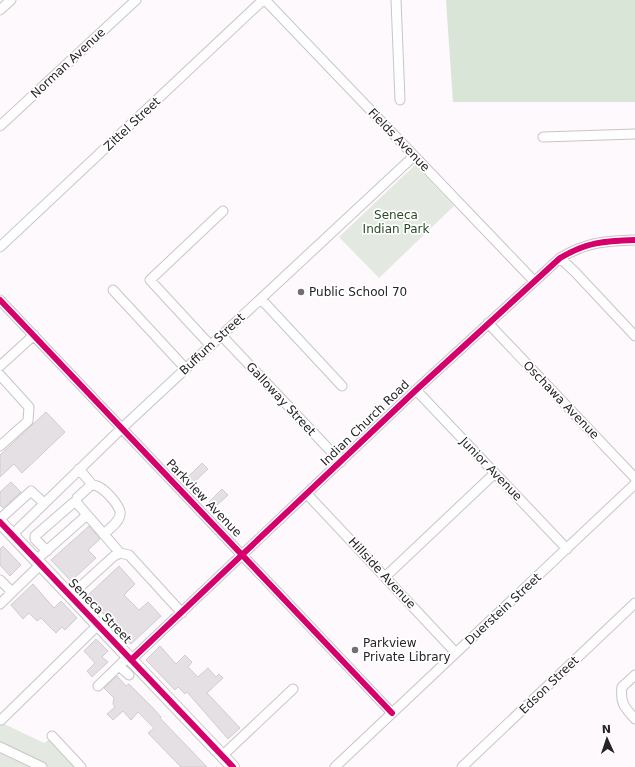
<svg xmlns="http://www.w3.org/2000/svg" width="635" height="767" viewBox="0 0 635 767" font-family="'DejaVu Sans',sans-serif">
	<rect width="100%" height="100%" fill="#fdf9fc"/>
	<!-- green -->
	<path fill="#e3e9e0" d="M415,165L454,206L379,278L339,237Z
		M0,722L44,743L49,740L75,767H0Z"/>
	<!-- forest -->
	<path fill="#d9e5d6" d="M446,0H635V102H453Z"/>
	<!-- building -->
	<path fill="#e4e0e3" stroke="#d0cdcf" d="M46,412L65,432L22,473L14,464L0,477V455Z
		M202,463L208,469L191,485L186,479Z
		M11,482L21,492L3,508L0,505V492Z
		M222,489L228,495L214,508L208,503Z
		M89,526L100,539L88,550L96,558L71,581L51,560Z
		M3,546L21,565L10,576L0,565V549Z
		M119,566L135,584L124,595L139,610L148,602L161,616L131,644L87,596Z
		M33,584L54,608L61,601L77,618L65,630L62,627L56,633L41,618L37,621L29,613L23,619L11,605Z
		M96,639L108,651L102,657L108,662L92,677L87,671L95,663L84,651Z
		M160,646L176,664L185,655L192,662L188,667L198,677L208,668L216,677L219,674L223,678L207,693L240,728L228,739L187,692L185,694L178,687L175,690L146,660Z
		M117,676L126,686L129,684L152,707L161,717L160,718L207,767H181L148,733L154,728L138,712L131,720L123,711L113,720L107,714L115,707L113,704L114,698L104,688Z"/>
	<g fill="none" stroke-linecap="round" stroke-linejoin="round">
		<!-- minor casing -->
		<g stroke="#c8c5c7" stroke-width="11">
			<path id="minor" d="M265,0L534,281
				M396,0L400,100
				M0,10L11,0
				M0,126L136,0
				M543,137L635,134
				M0,247L263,0
				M560,258L575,272L635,336
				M113,290L186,369
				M261,299L342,386
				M0,300L392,713
				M488,323L635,478
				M222,336L341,462
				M211,346L150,280L223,211
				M0,366L34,335
				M0,375L29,407L28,421L0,446
				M416,390L567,549
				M79,469L90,482L91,485L77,498L76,502L120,553
				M91,485C93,485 95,485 97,486C105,489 122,507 120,515C119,522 109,529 104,534
				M307,494L456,653
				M0,519L31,491L44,503
				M12,535L122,428L414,156
				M47,551L35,539V536L73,503L76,502
				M36,560L87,515
				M385,577L495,473
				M0,580L12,592
				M70,596L114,556L120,553L129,555L182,613
				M0,604L40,565
				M131,660L416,390L560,258C587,242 604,241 635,240
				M119,666L129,675
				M635,675L622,687C620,703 624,707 635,719
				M98,686L128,657
				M1,720L98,625
				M52,736L81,767
				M0,747L42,767
				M222,756L293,689
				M335,767L635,484
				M462,767L635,603"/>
		</g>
		<!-- major casing -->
		<g stroke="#c8c5c7" stroke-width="14">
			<path id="major" d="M0,522L233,767"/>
		</g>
		<!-- minor -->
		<use href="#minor" stroke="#fffeff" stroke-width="9"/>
		<!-- major -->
		<use href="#major" stroke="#fffeff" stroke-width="12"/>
		<!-- cycleway casing -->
		<g stroke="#fff" stroke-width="8">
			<path id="cycleway" d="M0,300L392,713
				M0,522L233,767
				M131,660L416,390L560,258C587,242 604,241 635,240"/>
		</g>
		<!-- cycleway -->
		<use href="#cycleway" stroke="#d6006c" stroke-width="6"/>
	</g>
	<!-- markers -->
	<g fill="#716f71" stroke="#fff" stroke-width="1.5">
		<circle cx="301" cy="292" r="4"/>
		<circle cx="355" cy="650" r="4"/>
	</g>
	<g text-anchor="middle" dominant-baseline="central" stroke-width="3.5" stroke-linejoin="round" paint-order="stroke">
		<!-- street labels -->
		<g font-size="12" fill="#262426" stroke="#fff">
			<text transform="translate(68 63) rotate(-43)">Norman Avenue</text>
			<text transform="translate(132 124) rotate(-43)">Zittel Street</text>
			<text transform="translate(399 140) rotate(46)">Fields Avenue</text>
			<text transform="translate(212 344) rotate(-43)">Buffum Street</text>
			<text transform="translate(281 399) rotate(47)">Galloway Street</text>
			<text transform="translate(561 400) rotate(46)">Oschawa Avenue</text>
			<text transform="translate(365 423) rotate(-44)">Indian Church Road</text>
			<text transform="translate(491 469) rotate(46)">Junior Avenue</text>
			<text transform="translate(204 498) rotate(46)">Parkview Avenue</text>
			<text transform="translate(382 573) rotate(47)">Hillside Avenue</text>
			<text transform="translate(503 609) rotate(-43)">Duerstein Street</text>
			<text transform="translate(100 611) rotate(46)">Seneca Street</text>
			<text transform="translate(549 685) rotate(-44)">Edson Street</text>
		</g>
		<!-- park labels -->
		<g font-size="12" fill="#284b22" stroke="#fff">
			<text x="396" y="215">Seneca<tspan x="396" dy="14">Indian Park</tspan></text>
		</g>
		<!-- poi labels -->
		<g font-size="12" fill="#262426" stroke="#fff" text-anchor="start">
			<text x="309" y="292">Public School 70</text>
			<text x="363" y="643">Parkview<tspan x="363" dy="14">Private Library</tspan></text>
		</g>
	</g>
	<!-- north arrow -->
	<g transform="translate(607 739) rotate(357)" stroke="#ffffff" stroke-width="3" paint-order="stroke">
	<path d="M0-3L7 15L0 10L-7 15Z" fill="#262426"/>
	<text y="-6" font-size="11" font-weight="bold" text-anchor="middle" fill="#262426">N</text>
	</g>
</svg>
